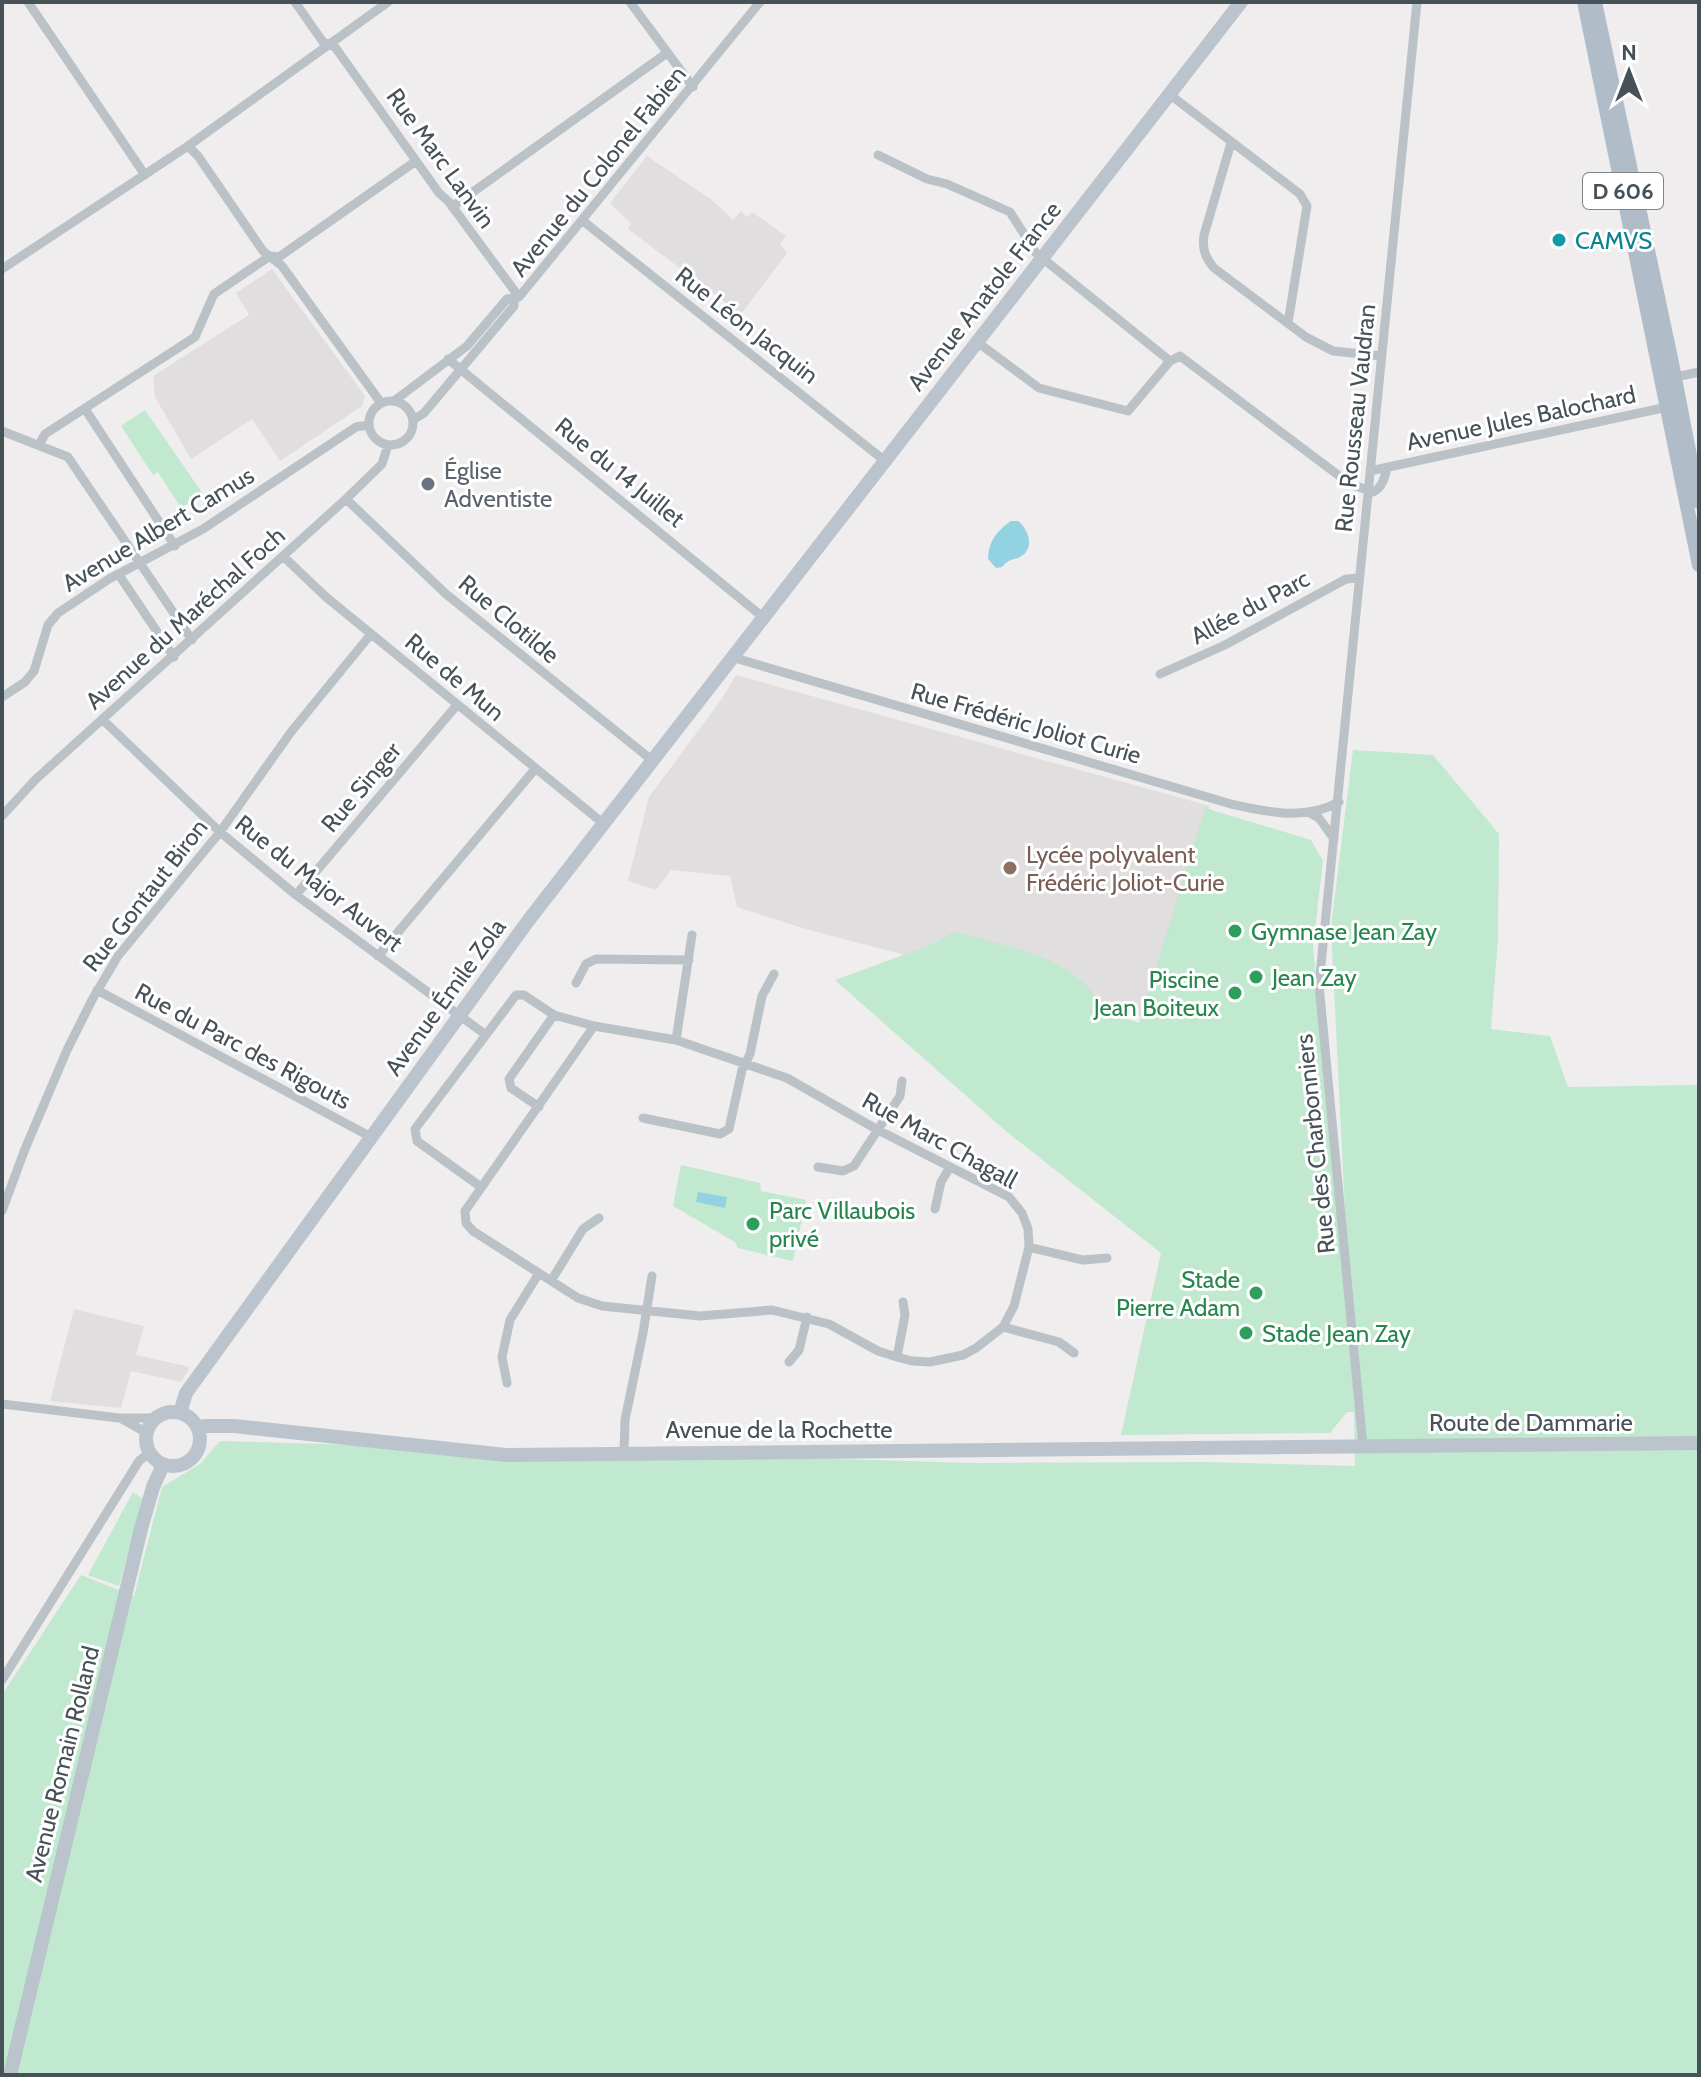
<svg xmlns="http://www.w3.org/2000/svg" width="1701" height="2077" viewBox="0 0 1701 2077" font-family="Cabin,sans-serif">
	<rect width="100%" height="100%" fill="#efeded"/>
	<!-- education -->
	<path fill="#e0dede" d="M647,156L712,200L733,220L741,211L747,217L752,212L786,236L780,244L787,253L741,314L628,229L631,223L610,203Z
		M272,269L365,396L362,406L280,461L252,419L191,459L155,397L153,376L249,315L236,293Z
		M736,675L1210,806L1144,1017L809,930L737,907L730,876L671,870L656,890L628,881L649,797L721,700Z
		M74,1309L144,1326L136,1355L190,1367L181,1382L131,1371L121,1408L50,1401Z"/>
	<!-- green -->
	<path fill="#c0e9cf" d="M145,410L203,494L181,508L158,472L153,475L121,426Z
		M1353,750L1433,755L1499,834L1498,937L1491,1029L1550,1036L1568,1087L1699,1085V2075H2V1695L81,1575L134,1596L162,1487L200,1464L220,1441L974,1463L1204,1462L1355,1466L1354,1412H1347L1330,1433L1121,1435L1161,1253L1007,1132L835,980L928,946L954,932C1007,947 1077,955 1103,1010L1139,1023L1205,808L1311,840L1323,861L1313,946L1354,1395L1331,927Z
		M681,1165L760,1183L761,1191L806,1200L793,1261L738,1248L735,1242L673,1206Z
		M133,1492L143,1499L119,1586L88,1575Z"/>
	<!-- water -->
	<path fill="#92d2e1" d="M1011,521H1018C1027,528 1035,545 1023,555C1015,561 1010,557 1002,567L996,568L988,559C989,540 997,531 1011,521Z
		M698,1192L727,1197L725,1208L696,1202Z"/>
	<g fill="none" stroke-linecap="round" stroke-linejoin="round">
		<!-- street -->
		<path stroke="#bac2c8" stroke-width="9" d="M28,2L145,175
			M295,2L323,42L335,47L439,193L449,202L519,297
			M630,2L693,87
			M1169,94L1300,194L1307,206L1288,323
			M1231,143L1204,235C1202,249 1205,257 1214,268L1306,337L1333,351L1381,356
			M188,146L198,156L263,251L282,266L381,403
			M878,155L927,179L947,184L1010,212L1036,253L1170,361L1180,356L1350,484L1373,492C1382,488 1385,478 1387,467
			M452,207L667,53
			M583,221L885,461
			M2,269L188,146L388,2
			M977,342L1039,388L1128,411L1170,361
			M448,359L764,618
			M1671,378L1699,372
			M394,401L467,346L507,299L519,297L760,2
			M369 423a22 22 0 1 1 44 0a22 22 0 1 1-44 0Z
			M85,409L175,546
			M413,420L424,413L514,306V300
			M2,431L68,457L192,640
			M39,445L45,434L195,337L214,294L270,256L279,257L416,161
			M1370,471L1672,406
			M346,499L446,594L653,761
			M284,557L326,597L604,824
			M119,575L174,657
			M735,658L1231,804C1266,812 1305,821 1339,802
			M1160,674L1225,645L1346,579L1359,578
			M2,697L25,682L34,671L48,625L58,613L109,579L203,529L356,427L369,425
			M102,719L220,832L296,895L486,1035
			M1310,813L1319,818L1334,839
			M2,816L35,780L346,499L382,464L388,445
			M296,895L457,705
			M378,956L535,769
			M576,983L586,964L596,959L689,960
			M97,990L371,1137
			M594,1026L676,1040L787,1078L878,1130L1009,1197L1022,1213L1028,1229L1029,1247L1014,1306L1003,1327L976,1348L963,1355L930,1362L912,1361L897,1357L878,1351L829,1324L772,1310L700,1316L602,1306L578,1298L473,1231L466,1223L465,1211Z
			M676,1040L692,935
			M539,1107L511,1088L509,1079L554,1015
			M643,1118L720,1134L729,1129L742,1070L750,1054L762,996L774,974
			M818,1167L843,1171L854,1166L900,1096L902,1081
			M481,1187L417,1141L415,1129L516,995H524L554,1015L594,1026
			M935,1209L941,1182L950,1167
			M2,1211L25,1149L67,1050L93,998L118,956L220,832L291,732L371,634
			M1029,1247L1083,1260L1107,1258
			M551,1281L583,1229L599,1218
			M1003,1327L1059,1342L1074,1353
			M897,1357L905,1315L903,1302
			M789,1362L799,1350L807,1317
			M507,1383L502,1357L510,1320L539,1273
			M2,1404L119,1418H157
			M122,1419L147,1433
			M1363,1446L1319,985L1417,2
			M624,1452L625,1420L643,1333L652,1276
			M2,1680L139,1461L150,1452"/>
		<!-- secondary -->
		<path stroke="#bbc4cd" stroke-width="14" d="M146 1439a27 27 0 1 1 54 0a27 27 0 1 1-54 0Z
			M180,1413L186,1393L194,1382L528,921L1241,2
			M198,1429L204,1426H234L506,1455L1699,1443
			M10,2075L141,1529L153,1487L163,1465"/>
		<!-- primary -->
		<path stroke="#b0bdc9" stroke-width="14" d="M1584,2L1699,565
			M1595,2L1671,358L1699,502"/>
	</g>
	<!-- markers -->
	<circle fill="#0f9aa8" stroke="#fff" stroke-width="3" cx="1559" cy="240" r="8"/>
	<circle fill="#6b7280" stroke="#fff" stroke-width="3" cx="428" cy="484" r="8"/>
	<circle fill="#8d6e63" stroke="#fff" stroke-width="3" cx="1010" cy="868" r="8"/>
	<g fill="#2e9e5b" stroke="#fff" stroke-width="3">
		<circle cx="1235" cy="931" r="8"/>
		<circle cx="1256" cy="977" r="8"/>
		<circle cx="1235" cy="993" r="8"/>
		<circle cx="753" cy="1224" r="8"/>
		<circle cx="1256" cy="1293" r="8"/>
		<circle cx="1246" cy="1333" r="8"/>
	</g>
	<g text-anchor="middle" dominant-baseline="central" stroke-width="6" stroke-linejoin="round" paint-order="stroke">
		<!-- shield labels -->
		<rect fill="#fff" stroke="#7e858a" stroke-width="2" x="1583" y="173" width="80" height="36" rx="6"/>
		<g font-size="22" font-weight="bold" fill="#475158">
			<text x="1623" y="191">D 606</text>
		</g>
		<!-- street labels -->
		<g font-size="24" fill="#475158" stroke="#fff">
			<text transform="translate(441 158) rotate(54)">Rue Marc Lanvin</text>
			<text transform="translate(598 171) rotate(-51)">Avenue du Colonel Fabien</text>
			<text transform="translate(984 296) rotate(-52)">Avenue Anatole France</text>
			<text transform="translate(747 325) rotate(38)">Rue Léon Jacquin</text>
			<text transform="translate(1355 418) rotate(-84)">Rue Rousseau Vaudran</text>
			<text transform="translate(1521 418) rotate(-12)">Avenue Jules Balochard</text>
			<text transform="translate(620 472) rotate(39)">Rue du 14 Juillet</text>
			<text transform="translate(158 529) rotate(-31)">Avenue Albert Camus</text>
			<text transform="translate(1250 607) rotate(-28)">Allée du Parc</text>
			<text transform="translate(185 618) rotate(-42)">Avenue du Maréchal Foch</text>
			<text transform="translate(509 619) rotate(40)">Rue Clotilde</text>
			<text transform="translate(455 677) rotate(40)">Rue de Mun</text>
			<text transform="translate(1026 723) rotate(16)">Rue Frédéric Joliot Curie</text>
			<text transform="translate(361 787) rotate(-50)">Rue Singer</text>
			<text transform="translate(319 883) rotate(38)">Rue du Major Auvert</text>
			<text transform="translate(145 895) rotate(-52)">Rue Gontaut Biron</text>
			<text transform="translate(445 997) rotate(-54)">Avenue Émile Zola</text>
			<text transform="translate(243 1046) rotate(28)">Rue du Parc des Rigouts</text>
			<text transform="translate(940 1140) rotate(29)">Rue Marc Chagall</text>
			<text transform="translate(1315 1144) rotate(-96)">Rue des Charbonniers</text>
			<text x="1531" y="1422">Route de Dammarie</text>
			<text x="779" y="1429">Avenue de la Rochette</text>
			<text transform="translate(62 1764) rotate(-76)">Avenue Romain Rolland</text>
		</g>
		<!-- culture labels -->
		<g font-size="24" fill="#0d838f" stroke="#fff" text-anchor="start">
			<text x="1575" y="240">CAMVS</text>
		</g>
		<!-- worship labels -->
		<g font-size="24" fill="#5b616d" stroke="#fff" text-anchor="start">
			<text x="444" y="470">Église<tspan x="444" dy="28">Adventiste</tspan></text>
		</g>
		<!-- education labels -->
		<g font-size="24" fill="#785e54" stroke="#fff" text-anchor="start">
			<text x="1026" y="854">Lycée polyvalent<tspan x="1026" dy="28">Frédéric Joliot-Curie</tspan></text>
		</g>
		<!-- leisure labels -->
		<g font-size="24" fill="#27864d" stroke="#fff" text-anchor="start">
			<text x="1251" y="931">Gymnase Jean Zay</text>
			<text x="1272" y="977">Jean Zay</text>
			<text x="1219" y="979" text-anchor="end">Piscine<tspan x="1219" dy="28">Jean Boiteux</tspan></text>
			<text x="769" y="1210">Parc Villaubois<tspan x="769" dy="28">privé</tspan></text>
			<text x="1240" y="1279" text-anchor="end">Stade<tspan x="1240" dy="28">Pierre Adam</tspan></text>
			<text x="1262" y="1333">Stade Jean Zay</text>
		</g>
	</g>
	<!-- border -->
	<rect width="1701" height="2077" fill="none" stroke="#475158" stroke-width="8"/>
	<!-- north arrow -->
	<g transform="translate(1629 72)" stroke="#ffffff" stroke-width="6" paint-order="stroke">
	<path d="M0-6L14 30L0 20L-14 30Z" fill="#475158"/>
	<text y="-12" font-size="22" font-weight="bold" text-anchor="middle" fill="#475158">N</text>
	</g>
</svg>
